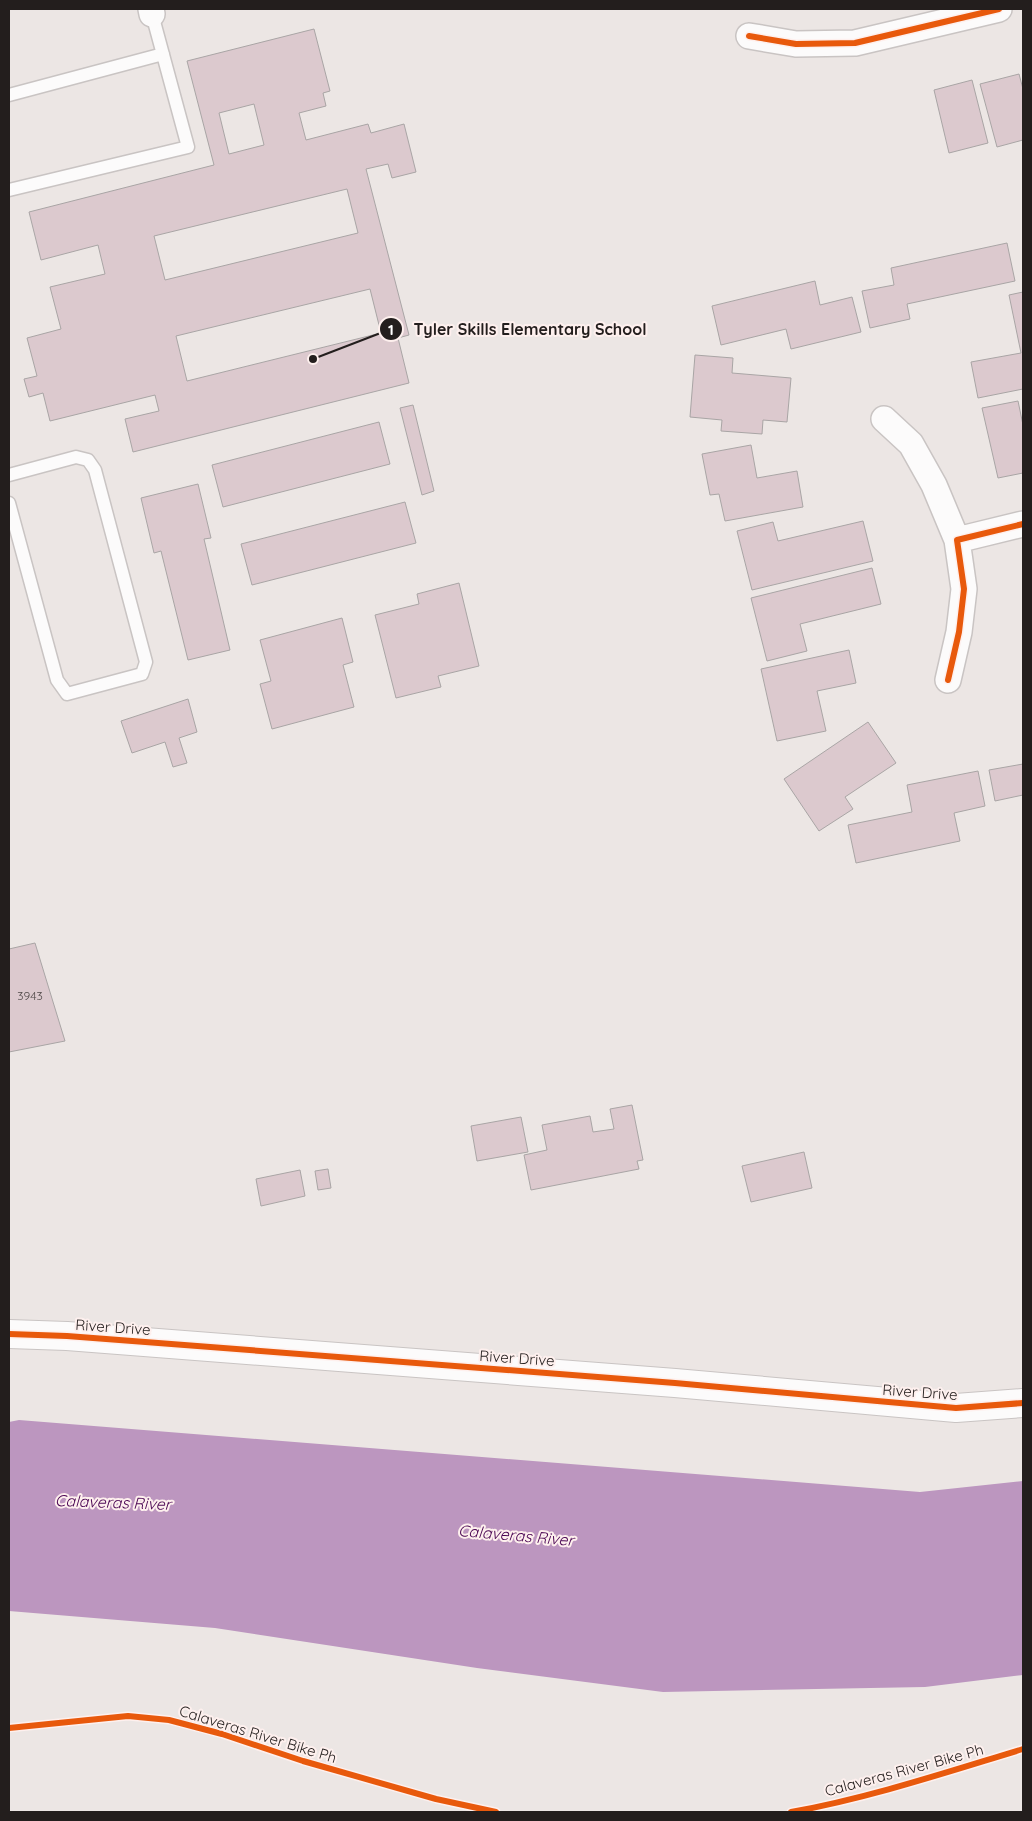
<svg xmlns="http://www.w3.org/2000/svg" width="1032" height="1821" viewBox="0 0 1032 1821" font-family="Quicksand,sans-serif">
	<rect width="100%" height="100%" fill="#ece6e4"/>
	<!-- water -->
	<path fill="#bc96bf" d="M19,1420L920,1492L1023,1481V1675L925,1687L663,1692L477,1668L215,1628L9,1611V1422Z"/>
	<!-- building -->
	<path fill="#dcc9ce" stroke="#a9a5a5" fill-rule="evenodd" d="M314,29L330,91L323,93L326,106L299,113L306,140L368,124L371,133L404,124L416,172L392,178L388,164L366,169L409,335L398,338L409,383L133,452L125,419L159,411L155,395L50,421L43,393L29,397L24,379L37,376L27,338L61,329L50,287L105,274L98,245L41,260L29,212L214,165L187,61ZM254,104L264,145L229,154L219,113ZM347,189L358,233L165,280L154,236ZM370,289L381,333L187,381L176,336Z
		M1019,74L1023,89V140L997,147L980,84Z
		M972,80L988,143L949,153L934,90Z
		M1007,243L1015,281L907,304L910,319L870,328L862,291L894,285L891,268Z
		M815,281L820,305L852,297L861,332L791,349L786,329L721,345L712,306Z
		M1023,292V389L978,398L971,362L1021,353L1009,295Z
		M695,355L733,358L732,373L791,378L787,422L763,420L762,434L721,431L722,420L690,417Z
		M1018,401L1023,425V473L998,478L982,408Z
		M413,405L434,491L422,495L400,408Z
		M379,422L390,464L223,507L212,465Z
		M751,445L757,478L797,471L803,507L725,521L719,494L710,495L702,454Z
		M198,484L211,538L204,539L230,650L188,660L161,551L154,553L141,498Z
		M405,502L416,543L252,585L241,544Z
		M863,521L873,561L752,590L737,531L773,522L778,541Z
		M872,568L881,604L800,624L807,651L767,661L751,598Z
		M459,583L479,666L438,676L441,687L396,698L375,615L419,604L417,594Z
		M342,618L353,662L343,665L354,707L272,729L260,684L271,681L260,640Z
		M849,650L856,683L817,691L826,731L777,741L761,669Z
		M188,699L197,732L179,738L187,763L173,767L165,742L132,753L121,721Z
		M868,722L896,763L845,797L853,809L819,831L784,779Z
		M1023,764V795L995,801L989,770Z
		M978,771L985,806L954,813L960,841L856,863L848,825L912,812L907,785Z
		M35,943L65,1041L9,1052V949Z
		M632,1105L643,1160L637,1161L639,1169L531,1190L524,1155L547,1150L542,1125L590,1116L593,1132L614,1129L610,1109Z
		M521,1117L528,1152L477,1161L471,1126Z
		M804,1152L812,1188L751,1202L742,1166Z
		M328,1169L331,1188L318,1190L315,1171Z
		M300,1170L305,1196L261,1206L256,1179Z"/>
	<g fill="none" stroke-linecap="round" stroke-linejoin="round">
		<!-- lane casing -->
		<g stroke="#c9c4c3" stroke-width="15">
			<path id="lane" d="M9,95L163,54
				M9,190L188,147L152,14
				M9,475L76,457L88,460L95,470L146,662L142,674L67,694L57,680L9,503"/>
		</g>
		<!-- street casing -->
		<g stroke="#c9c4c3" stroke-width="28">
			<path id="street" d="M151,9L152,14
				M749,36L796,44L855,43L999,9
				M884,419L911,444L934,485L957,540
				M948,680L959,632L964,589L957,540L1023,524"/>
		</g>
		<!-- secondary casing -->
		<g stroke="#c9c4c3" stroke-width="30">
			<path id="secondary" d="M9,1334L67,1336L675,1383L956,1408L1023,1403"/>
		</g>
		<!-- lane -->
		<use href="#lane" stroke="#fcfbfb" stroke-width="12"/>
		<!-- street -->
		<use href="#street" stroke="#fcfbfb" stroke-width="25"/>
		<!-- secondary -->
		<use href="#secondary" stroke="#fcfbfb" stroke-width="28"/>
		<!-- cycleway casing -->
		<g stroke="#fef0ee" stroke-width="9">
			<path id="cycleway" d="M749,36L796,44L855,43L999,9
				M948,680L959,632L964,589L957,540L1023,524
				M9,1334L67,1336L675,1383L956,1408L1023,1403
				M9,1728L128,1716L169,1720L222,1734L303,1761L436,1799L496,1812
				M791,1812C869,1798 947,1772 1023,1749"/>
		</g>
		<!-- cycleway -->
		<use href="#cycleway" stroke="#e8590c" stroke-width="6"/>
	</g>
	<g text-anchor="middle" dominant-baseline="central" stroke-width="4" stroke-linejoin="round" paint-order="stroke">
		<!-- number labels -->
		<g font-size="12" fill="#514949">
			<text x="30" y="995">3943</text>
		</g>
		<!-- street labels -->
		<g font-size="15" fill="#231e1d" stroke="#fef0ee">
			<text transform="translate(113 1327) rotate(4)">River Drive</text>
			<text transform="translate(517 1358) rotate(4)">River Drive</text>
			<text transform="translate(920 1392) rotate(4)">River Drive</text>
			<text transform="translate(258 1734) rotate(17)">Calaveras River Bike Ph</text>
			<text transform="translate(904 1770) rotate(-15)">Calaveras River Bike Ph</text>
		</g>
		<!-- water labels -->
		<g font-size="16" font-style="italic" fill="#490452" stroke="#fef0ee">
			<text transform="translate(113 1502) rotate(2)">Calaveras River</text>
			<text transform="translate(516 1535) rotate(5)">Calaveras River</text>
		</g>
	</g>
	<!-- callouts -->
	<path fill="none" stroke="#231e1d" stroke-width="2" d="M313 359L391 329"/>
	<g fill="#231e1d" stroke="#fef0ee" stroke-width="2">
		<circle cx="313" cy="359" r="5"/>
		<circle cx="391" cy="329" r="12"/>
	</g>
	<g font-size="15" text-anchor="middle" font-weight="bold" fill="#fff">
		<text x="391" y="335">1</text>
	</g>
	<g font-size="16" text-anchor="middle" font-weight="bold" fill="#231e1d" stroke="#fef0ee" stroke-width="4" stroke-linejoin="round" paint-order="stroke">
		<text x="530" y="335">Tyler Skills Elementary School</text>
	</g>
	<!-- border -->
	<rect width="1032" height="1821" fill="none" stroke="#231e1d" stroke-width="20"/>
</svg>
